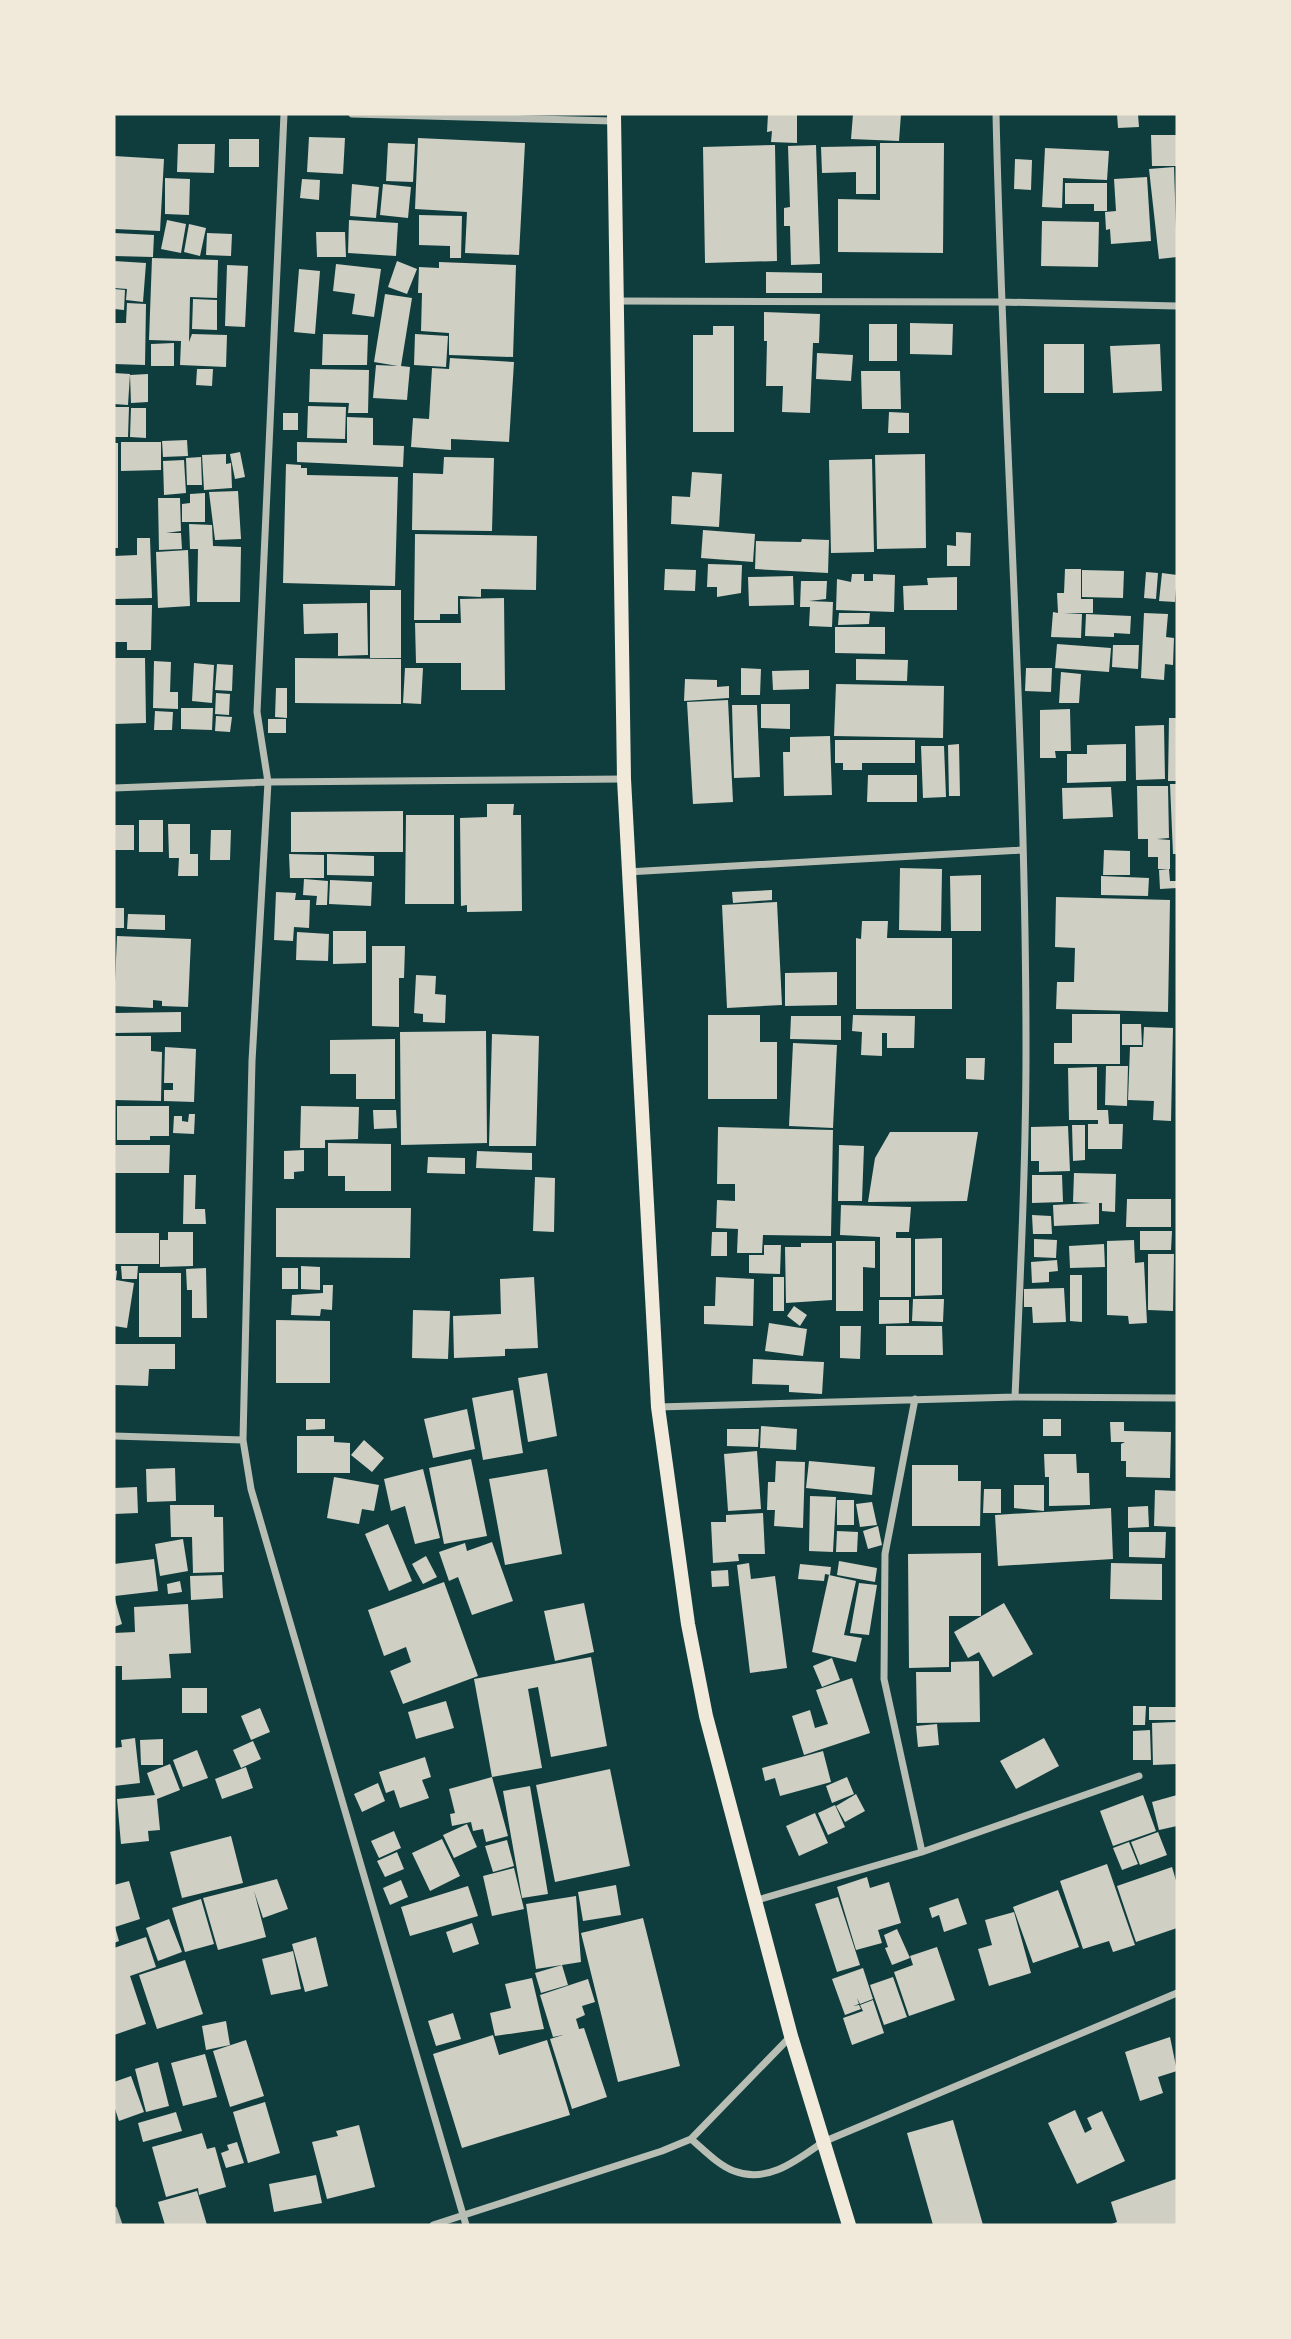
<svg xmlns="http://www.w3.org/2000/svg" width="1291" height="2339" viewBox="0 0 1291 2339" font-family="'Titillium Web',sans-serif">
	<rect width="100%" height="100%" fill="#0f3d3e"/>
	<!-- building -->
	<path fill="#cfcfc3" d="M768,114H797V143L771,142L772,131L767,132Z
		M853,114H901L899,141L851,139Z
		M1117,114H1138L1139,127L1118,128Z
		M1151,135H1177V166H1152Z
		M309,137L345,138L343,174L307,172Z
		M418,138L525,143L519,255L465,253L467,212L415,209Z
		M229,139H259V167H229Z
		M388,143L415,144L413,182L386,181Z
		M880,143H944L943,253L838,252V199L880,200Z
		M178,144H215L214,173L177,172Z
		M775,145L777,261L705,263L703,147Z
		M816,145L820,264L791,265L790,226H784V208L790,207L788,146Z
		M876,146V194H856V172L822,173L821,147Z
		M1045,148L1109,151L1107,180L1063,178L1062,208L1042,207Z
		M114,156L164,159L160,231L114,229Z
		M1015,159L1032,160L1031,190L1014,189Z
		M1174,167L1177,257L1159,259L1149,169Z
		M1147,177L1151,241L1111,244L1110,229L1106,230L1105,212L1116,211L1114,179Z
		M165,178L190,179L189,215L165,214Z
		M302,179L320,180L319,200L300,198Z
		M1065,183H1107V211H1094V204H1065Z
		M352,184L379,187L376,218L350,216Z
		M383,184L411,187L408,218L380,215Z
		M419,215L462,216L461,258H450V246L419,245Z
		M167,220L186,224L181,253L161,249Z
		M349,220L398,223L396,256L348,253Z
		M1042,221L1099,222L1098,267L1041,266Z
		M189,224L206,228L200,256L184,252Z
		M316,232H345L346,257H317Z
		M114,233L154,235L153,257L114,256Z
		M207,233L232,234L231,256L206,255Z
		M152,258L218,260L217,298L190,297L189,342L192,334L227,335L226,367L180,365L181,341L149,340Z
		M114,261L146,263L143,302L126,300L127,289L114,288Z
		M397,261L417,269L407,294L388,287Z
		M439,262L516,265L513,357L449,355V333L421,331L422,293H418L419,267L439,268Z
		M336,264L381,269L374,317L352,314L355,294L333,291Z
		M227,265L248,266L245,327L225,326Z
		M299,269L320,271L315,334L294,332Z
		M766,272L822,273V293H766Z
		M114,289L125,290L124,310L114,309Z
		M385,294L412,298L401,366L410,367L407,400L373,398L376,365L398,366L374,362Z
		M193,299L217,300V330L192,329Z
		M127,303L146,304L145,365L114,364V323H126Z
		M764,312L820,314L819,343H813L810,413L782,412L783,386H766L767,341H764Z
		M910,323L953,324L952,355L910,354Z
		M869,324H897V361H869Z
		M713,326H734V432H693V335H713Z
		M323,334L368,335L367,365H322Z
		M415,334L448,336L446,367L414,365Z
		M174,343V366H151V344Z
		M1044,344H1084V393H1044Z
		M1160,344L1162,391L1113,393L1110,346Z
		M817,353L853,355L851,381L816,379Z
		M450,358L514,362L509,442L451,439V450L411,447L413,418L429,419L432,368L449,369Z
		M197,369H213L212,386L196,385Z
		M310,369L369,370L368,413H348L349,403L309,402Z
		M861,371H900L901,409H862Z
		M114,373L130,374L128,405L114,404Z
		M148,374V402L131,403L130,375Z
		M308,406L346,407L345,439L307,438Z
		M114,407H129L128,437H114Z
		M131,408H146V438L130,437Z
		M889,412L909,413V433H888Z
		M283,413H298V430H283Z
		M347,417L373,418V445L404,446L403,467L297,462V442L347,443Z
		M187,440L188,456L163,457L162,441Z
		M121,442H161V470L121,471Z
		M114,443H118V548H114Z
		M240,452L245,477L235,479L230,454Z
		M226,454V464L231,463L232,488L204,490L202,455Z
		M925,454L926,548L877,549L875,455Z
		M201,457L202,485H187L186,458Z
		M444,457L494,458L492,531L412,530L413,473L443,474Z
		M872,459L874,552L831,553L829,460Z
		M184,460L186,493L164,495L163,461Z
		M286,464L301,465V468H307V475L398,477L395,586L283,583Z
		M692,472L722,474L719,527L671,524L672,496L690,497Z
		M238,491L241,539L215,540L209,492Z
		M205,493V522H182V504L190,503V494Z
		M158,498H180L181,531L166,533H181L182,549L159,550Z
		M189,524L212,525L213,546L241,547L240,602H197L198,549H190Z
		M703,530L755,534L753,562L701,558Z
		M956,532L971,533L970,566H947V545L956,546Z
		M415,534L537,536L536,590L481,589V597L458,596V614H440V620H414Z
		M137,538H150L152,598L115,599L114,556L137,555Z
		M802,539L829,540L828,573L755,569L756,541L801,542Z
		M188,550L190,606L158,608L156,552Z
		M708,564L742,565L741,593L717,597V587H707Z
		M665,569L696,570L695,591L664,590Z
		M1065,569H1081V599H1093V613H1064L1082,614L1081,638L1051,637L1053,612L1058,613L1057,593H1064Z
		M1082,570L1124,571L1123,598L1082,597Z
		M1146,572L1158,573L1156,599L1144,598Z
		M1162,573L1177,575L1175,602L1159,601Z
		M852,574H864V581H873V574L895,575L894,612L836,610L837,579L851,582Z
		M793,576L794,605L749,606L748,577Z
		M957,577V610H904L903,586L928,585L927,578Z
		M801,581H827L826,599L809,601L833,602L832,627L809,626L810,607H800Z
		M370,590H401V658H370Z
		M504,598L505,690H461V663H416L415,623H461L460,599Z
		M367,603L368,655L338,656V633L304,634L303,604Z
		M114,605H152L151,650H127V642H114Z
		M839,613H870L869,624L838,625Z
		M1144,613L1168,614L1166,637L1174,638L1173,665L1165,664L1164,680L1141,678Z
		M1086,614L1131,616L1130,634L1114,633V637L1085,636Z
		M835,627H885V654L835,653Z
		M1057,644L1111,648L1109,672L1055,668Z
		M1113,645H1139L1138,669L1112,667Z
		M114,658H145L146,723L114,724Z
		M295,658L401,659V704L295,703Z
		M856,659L908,660L907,681L856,680Z
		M154,661L171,662L170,692H178V709L153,708Z
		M194,663L214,665L212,703L192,701Z
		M217,664L233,665L232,691L215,690Z
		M405,668H423L421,704L403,703Z
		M741,668L761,669L760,695H741Z
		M1026,668H1052L1051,692L1025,691Z
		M809,670V689L773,690L772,671Z
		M1061,672L1081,674L1079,703H1059Z
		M685,679L717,680V687L729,686V698L684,701Z
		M836,684L944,686L943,738L834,736Z
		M276,688H287V718L275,717Z
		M216,693L230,694L229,715L215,714Z
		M728,700L733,802L693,804L687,702Z
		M761,704H790V729L761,728Z
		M732,705H757L760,777L734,778Z
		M181,708H213L212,730L181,729Z
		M1070,709L1071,751H1055L1056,758H1040V710Z
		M155,711L173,712L172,730H154Z
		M216,716L232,717L230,732L215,731Z
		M1169,718H1177V781H1168Z
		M268,719H286V733H268Z
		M1164,725L1165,779L1136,780L1135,726Z
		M830,736L832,795L784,796L783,752H790V737Z
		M835,740H915V763H862V770H843V763H835Z
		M959,744L960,796H949L948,745Z
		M1126,744V781L1067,783V754H1087V745Z
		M921,746H944L946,797L923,798Z
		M868,775H917V802H867Z
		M1170,784H1177V854H1173Z
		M1137,786H1168L1169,838L1157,839L1170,840V869H1158V857H1148V839H1138Z
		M1111,787L1113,817L1063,819L1062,788Z
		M487,804H514L513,815H521L522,911L467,912V905L461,906L460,818L487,817Z
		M403,811V852H291V812Z
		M406,815H454V904H405Z
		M139,820H163V852H139Z
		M168,824H190V854H198V876H178L179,858H169Z
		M114,825H134V850H114Z
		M211,830H231L230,860H210Z
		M1104,850L1130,851V875H1103Z
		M289,854L324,855V878H290Z
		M327,854L374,856V876L327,875Z
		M900,868L942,869L941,931L899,930Z
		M1169,869L1170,881H1177V888L1160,889L1159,870Z
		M981,875V931H951L950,876Z
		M1101,876L1149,878L1148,896L1101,895Z
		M304,879L328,881L327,905H316L317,896L303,895Z
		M330,880L372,882L371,906L329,904Z
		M772,890V900L733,903L732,892Z
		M276,892L296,893L295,900H310L309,928L294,927L293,941L274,940Z
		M1056,897L1170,900L1168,1012L1056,1009L1057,982H1074L1075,948L1055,947Z
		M777,902L782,1005L727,1008L722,905Z
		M114,908H124V928H114Z
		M128,914L165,915V930L127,929Z
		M862,921H888L887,938H952V1009H856V938L861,939Z
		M333,931H366V963L333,964Z
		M297,932L329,934L328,961L296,960Z
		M117,936L191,939L188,1007L162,1006V1001L153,1000V1008L114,1006Z
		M372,946H405L404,978H399V1027L372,1026Z
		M837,972V1005L785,1006V973Z
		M416,975L436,976L435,994L446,995L445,1023L423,1022V1014L414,1013Z
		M181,1012V1032L114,1033V1013Z
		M1072,1014H1120V1064H1054V1043H1072Z
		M708,1015H760V1042H777V1099H708Z
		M853,1015L915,1016L914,1048H887V1033H882V1056L861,1055L862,1032L852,1031Z
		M791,1016H841V1040L790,1039Z
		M1122,1024H1141L1142,1045H1122Z
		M1144,1027L1173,1028L1171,1121L1153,1120L1154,1101L1128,1100L1130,1047H1143Z
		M486,1031L487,1143L401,1145L400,1032Z
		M492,1034L539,1036L536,1146H489Z
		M114,1036H151V1051L162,1052L161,1101L114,1100Z
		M395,1039V1099H356V1074H330V1040Z
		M793,1043L837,1045L833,1128L789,1126Z
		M165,1047L196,1049L194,1102L164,1101V1090H173V1083H164Z
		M966,1058H985L984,1080L966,1079Z
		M1106,1066H1128L1127,1106L1105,1105Z
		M1097,1067V1110H1108L1109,1124H1123L1122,1149H1088V1124H1098V1120H1069L1068,1068Z
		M117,1106H169V1136H150V1140H117Z
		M301,1106L359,1107L358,1139L325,1140V1148H300Z
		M373,1110H396L397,1128L374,1129Z
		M189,1114H195L194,1134L173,1133L174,1116H182V1121L188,1122Z
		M1072,1125H1085V1160L1073,1161Z
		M1068,1126L1070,1171L1039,1172V1161H1031V1127Z
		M718,1127L833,1130L831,1236L763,1235L762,1253H737L738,1229L716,1228L717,1200L735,1201V1184H717Z
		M890,1132H978L967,1201L868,1202L875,1158Z
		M328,1143L391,1144V1191H345V1176H328Z
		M114,1145H170L169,1173H114Z
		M839,1145L864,1146L862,1201H838Z
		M304,1150V1171L294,1172V1179H284V1151Z
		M477,1151L532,1153V1170L476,1168Z
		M428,1157L465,1158V1174L427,1173Z
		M1074,1173L1116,1174L1115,1212L1102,1211V1203H1099V1224L1054,1226L1053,1205L1091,1203L1073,1202Z
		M184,1175H196L195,1209H205L206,1224H183Z
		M1032,1175H1062L1063,1202L1032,1203Z
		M535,1177L555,1178L554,1232L533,1231Z
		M1127,1199H1171V1227H1126Z
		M841,1205L911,1207L909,1232H896V1238H911V1297H880V1237L840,1235Z
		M276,1208H411L410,1258L276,1257Z
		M1032,1215L1051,1216L1052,1234H1033Z
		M1140,1231H1172L1171,1250H1140Z
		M168,1232H193V1266L160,1267V1240H168Z
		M712,1232H727V1256H711Z
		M115,1233H159V1264H115Z
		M942,1238V1295L915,1296V1239Z
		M1034,1239L1057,1240L1056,1258L1034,1257Z
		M1134,1240L1135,1263L1144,1262L1147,1323L1129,1324L1128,1316L1107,1315V1241Z
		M836,1241H875V1268L863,1267V1311H836Z
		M801,1243H832V1300L786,1303L785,1247H801Z
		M1104,1244L1105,1267L1070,1268L1069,1246Z
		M764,1245H781L780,1274L749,1273V1255H764Z
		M1148,1254H1174L1173,1311L1148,1310Z
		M1057,1260L1058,1271L1049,1272V1282L1032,1283L1031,1262Z
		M121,1266H138L137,1279H122Z
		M301,1266L320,1267V1290L301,1289Z
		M206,1268L207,1318H192V1290H187L186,1269Z
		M282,1268H298V1289H282Z
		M114,1270L117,1271L116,1280L134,1283L127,1328L114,1326Z
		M139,1273H181V1337H139Z
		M1070,1275H1082V1322L1070,1321Z
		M534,1277L538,1348L505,1349V1356L454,1358L453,1316L501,1314L500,1279Z
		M716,1277L754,1279L753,1326L704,1324V1306H715Z
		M773,1277H784V1311H773Z
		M323,1285H333L332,1310L321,1309L320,1316L291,1315L292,1295L323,1293Z
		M1064,1288L1066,1322L1033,1323L1032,1307H1024V1289Z
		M913,1299H944L943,1322L912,1321Z
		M879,1300H909V1323L879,1324Z
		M794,1306L807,1315L800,1326L787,1316Z
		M413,1310L450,1311L448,1359L412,1358Z
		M276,1320L330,1321V1383H276Z
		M769,1323L807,1329L803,1356L765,1351Z
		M840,1326H861L860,1359L840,1358Z
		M886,1326H942L943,1355H886Z
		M114,1344H175V1369H149L148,1386L114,1385Z
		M753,1359L824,1362L822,1394L789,1392V1385L752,1384Z
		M547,1373L557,1436L528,1442L518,1378Z
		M513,1390L523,1453L483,1460L472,1398Z
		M467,1409L475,1449L433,1458L424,1419Z
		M306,1419H325V1429L306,1430Z
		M1043,1419H1061V1436H1043Z
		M1110,1422H1124V1431L1171,1432L1170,1478L1126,1477V1461H1121V1444L1125,1442H1111Z
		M761,1426L797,1429L796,1450L760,1448Z
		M727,1429H759L758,1447L727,1446Z
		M297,1436H334V1442L350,1443V1473H297Z
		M364,1440L384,1458L372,1472L351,1455Z
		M757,1451L761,1509L728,1511L724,1454Z
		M1044,1454H1076L1077,1473H1089L1090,1505L1049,1506V1477H1045Z
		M471,1459L487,1536L444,1544L429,1468Z
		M776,1461L805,1462L803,1528L774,1526L775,1510H767L768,1482H775Z
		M809,1461L875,1467L872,1495L806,1488Z
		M912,1465H958V1481H981L980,1526H912Z
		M175,1468L176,1501L147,1502L146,1469Z
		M423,1469L440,1538L415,1544L405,1506L391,1511L384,1479Z
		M547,1469L562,1554L505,1565L489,1479Z
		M334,1477L379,1485L374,1511L362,1509L359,1524L327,1518Z
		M1014,1485H1044V1511L1014,1508Z
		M137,1487L138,1513L114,1514V1488Z
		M984,1489H1001V1513H983Z
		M1155,1490L1177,1491V1527L1154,1526Z
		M810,1496L836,1497L833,1552L809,1551Z
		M837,1500H854V1525H837Z
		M872,1502L877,1525L860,1527L856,1504Z
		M170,1505H214V1517H223L224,1572L193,1573L192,1537H171Z
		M1148,1506L1149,1527L1128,1528V1507Z
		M1111,1508L1113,1559L998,1566L995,1515Z
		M763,1513L765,1554H738L739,1561L713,1563L711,1522H726V1515Z
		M388,1524L412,1581L389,1591L365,1534Z
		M878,1526L882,1545L868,1549L863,1531Z
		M837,1531L858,1532L857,1552H836Z
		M1129,1532H1166L1165,1558L1129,1557Z
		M183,1539L188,1571L160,1576L155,1544Z
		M492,1542L513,1601L472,1615L458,1577L449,1581L439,1552L465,1543L467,1551Z
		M981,1553V1616H949V1667L909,1668L908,1554Z
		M426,1556L437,1577L423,1584L412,1564Z
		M154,1559L158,1591L115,1596L114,1564Z
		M839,1561L877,1568L875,1582L837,1575Z
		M749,1563L751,1579L775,1576L787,1668L750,1673L737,1565Z
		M1111,1563L1162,1564V1600L1110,1599Z
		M800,1564L831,1567L830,1575L825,1574L824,1581L798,1579Z
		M728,1570L729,1586L712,1587L711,1571Z
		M222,1575L223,1598L191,1600L190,1576Z
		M829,1575L856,1581L844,1635L862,1638L856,1662L812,1652Z
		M180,1581L182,1592L168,1594L167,1584Z
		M444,1582L478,1676L403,1704L390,1671L411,1662L406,1647L384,1656L368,1610Z
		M859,1583L877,1585L869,1635L850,1633Z
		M114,1596L122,1624L114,1627Z
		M584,1603L594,1652L555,1661L544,1611Z
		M1004,1603L1033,1654L993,1677L979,1652L968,1658L954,1632Z
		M188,1604L191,1653L169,1654L171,1678L122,1680V1666H114V1633L135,1632L134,1607Z
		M591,1657L607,1746L551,1757L538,1687L528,1689L542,1768L492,1777L474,1679Z
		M832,1658L840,1680L822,1687L813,1666Z
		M979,1661L980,1722L917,1723L916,1672H951V1662Z
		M852,1678L870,1733L804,1755L792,1716L810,1710L815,1728L828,1724L816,1690Z
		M182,1688H207V1713H182Z
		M446,1701L454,1728L416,1739L408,1712Z
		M1133,1706H1146L1145,1725H1133Z
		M1149,1707H1176L1177,1720H1149Z
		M260,1708L270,1732L251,1740L241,1716Z
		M1176,1722L1177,1764L1153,1765L1152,1723Z
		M937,1724L939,1745L918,1747L916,1726Z
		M1150,1730L1151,1760H1133V1731Z
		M135,1738L140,1783L114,1786V1748L122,1747L121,1740Z
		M1044,1738L1059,1766L1016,1789L1000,1761Z
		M163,1739V1765H141L140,1740Z
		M253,1741L261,1759L241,1768L233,1750Z
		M197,1750L208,1778L183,1787L173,1760Z
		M823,1751L831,1782L780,1796L775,1778L765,1781L762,1768Z
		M425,1757L431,1777L422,1780L429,1798L400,1808L394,1790L386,1793L379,1772Z
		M170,1764L180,1790L157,1799L160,1830L148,1831L149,1841L121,1844L117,1799L155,1795L147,1773Z
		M246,1767L253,1788L222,1799L215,1779Z
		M610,1769L630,1866L555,1882L536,1785Z
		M492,1777L508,1836L486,1842L483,1829L473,1831L471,1822L452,1826L450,1814L455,1813L449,1789Z
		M847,1777L854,1794L832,1803L826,1786Z
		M378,1783L385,1801L362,1812L354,1794Z
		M530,1786L548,1894L522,1898L503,1791Z
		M856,1794L865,1811L845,1822L836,1806Z
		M1143,1795L1156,1831L1113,1846L1100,1811Z
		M1177,1795V1826L1159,1830L1152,1802Z
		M835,1805L845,1827L828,1835L818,1813Z
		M815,1813L828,1843L799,1856L786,1826Z
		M467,1824L477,1847L454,1858L443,1835Z
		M394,1831L401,1848L379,1858L371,1841Z
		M1158,1832L1167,1855L1140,1865L1131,1842Z
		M231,1836L243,1883L182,1898L170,1852Z
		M442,1839L460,1876L430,1891L412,1853Z
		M507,1840L514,1866L493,1872L485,1846Z
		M1129,1842L1138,1864L1122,1870L1113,1848Z
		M397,1852L404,1869L385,1877L377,1861Z
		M1107,1864L1135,1945L1113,1952L1109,1941L1083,1949L1060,1881Z
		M1172,1867L1177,1884V1928L1136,1942L1117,1886Z
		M514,1868L524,1909L492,1916L483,1876Z
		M867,1877L870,1888L889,1882L901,1923L878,1930L882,1943L856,1950L837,1887Z
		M277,1879L288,1909L263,1918L254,1891L266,1937L218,1950L203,1898Z
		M401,1880L408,1897L390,1905L383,1888Z
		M129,1881L140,1919L115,1927L119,1941L114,1943V1885Z
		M616,1885L621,1915L583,1921L578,1892Z
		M468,1886L478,1916L410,1936L401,1907Z
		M1058,1890L1079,1947L1033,1963L1013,1907Z
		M576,1896L581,1962L562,1965L568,1985L541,1993L535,1973L562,1965L536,1969L526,1904Z
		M838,1897L860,1965L837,1972L815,1904Z
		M958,1898L967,1924L944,1932L939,1915L932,1918L929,1908Z
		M201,1899L214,1944L185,1952L172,1908Z
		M1014,1912L1031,1973L989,1986L978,1949L992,1945L985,1920Z
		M643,1918L680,2066L618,2082L581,1933Z
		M169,1919L182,1952L158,1961L146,1928Z
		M472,1923L479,1944L453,1953L446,1932Z
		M897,1929L910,1958L892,1965L885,1948L888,1947L884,1935Z
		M146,1937L156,1967L130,1976L146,2024L114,2035V1948Z
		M316,1937L328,1986L305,1992L292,1944Z
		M937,1947L955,2000L909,2016L894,1972L913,1965L910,1956Z
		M293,1951L301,1989L271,1995L262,1959Z
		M185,1960L203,2014L157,2029L139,1975Z
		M863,1968L873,1999L860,2004L857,1998L859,2004L853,2006L859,2005L861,2009L845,2015L832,1979Z
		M893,1977L907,2017L884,2025L870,1985Z
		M532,1978L544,2029L495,2036L490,2013L511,2008L505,1984Z
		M588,1979L595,2002L582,2006L585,2015L576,2019L579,2029L584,2028L607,2097L572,2109L550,2039L563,2035L553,2037L540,1995Z
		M873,2000L884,2033L852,2045L843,2018L863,2011L860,2005Z
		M453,2013L461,2039L436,2046L428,2021Z
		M226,2021L230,2045L206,2050L202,2026Z
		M493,2035L499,2055L547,2040L570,2115L462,2148L433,2054Z
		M1170,2037L1177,2071L1158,2077L1163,2093L1140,2101L1125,2052Z
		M246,2040L264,2096L230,2107L213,2051Z
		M205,2054L217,2097L183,2106L171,2063Z
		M158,2062L169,2106L146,2112L135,2069Z
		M131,2076L144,2112L119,2121L114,2106V2082Z
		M265,2102L280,2153L248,2163L233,2112Z
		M1075,2110L1085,2133L1092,2129L1087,2118L1102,2111L1125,2161L1077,2184L1048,2123Z
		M176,2112L182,2131L143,2142L138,2123Z
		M953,2120L983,2225H933L907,2133Z
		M359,2125L375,2187L327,2199L312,2142L338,2136L336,2131Z
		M202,2133L207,2149L215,2147L226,2187L199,2195L198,2188L166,2197L152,2147Z
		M237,2142L244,2163L226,2168L221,2153L229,2150L227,2145Z
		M316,2175L322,2203L274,2212L269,2184Z
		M1176,2179L1177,2225H1109L1117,2222L1111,2202Z
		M197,2191L207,2225H165L158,2202Z"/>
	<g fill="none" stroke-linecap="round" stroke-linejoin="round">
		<!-- minor -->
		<path stroke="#b8beb3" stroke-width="7" d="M284,114L257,712L268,782L252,1061L243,1440L251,1489L466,2225
			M352,114L613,121
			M996,114C1003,425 1026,737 1026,1049C1026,1165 1020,1281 1015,1397
			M617,301L1000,302L1177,306
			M114,788L268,782L624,779
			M627,872L1021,850
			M915,1399L885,1554L884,1679L922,1852
			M658,1407L1015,1397L1177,1398
			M114,1436L243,1440
			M754,1901L922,1852L1139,1776
			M691,2139C703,2149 719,2166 734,2171C768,2184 797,2160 823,2142L1177,1993
			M114,2210L119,2225
			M433,2225L662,2151L691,2139L791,2036"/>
		<!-- secondary -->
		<path stroke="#f1e9da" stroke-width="14" d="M614,114L624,779L658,1407L688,1624L706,1716L791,2036L849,2225"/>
	</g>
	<!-- border -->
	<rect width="1291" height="2339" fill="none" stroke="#f1e9da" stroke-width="231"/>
</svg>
